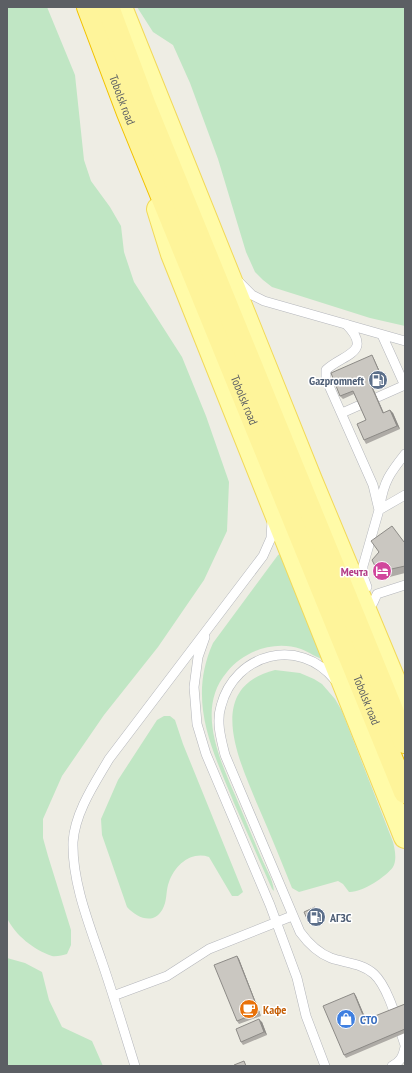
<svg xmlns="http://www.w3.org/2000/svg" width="412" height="1073" viewBox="0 0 412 1073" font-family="'PT Sans Narrow',sans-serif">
	<rect width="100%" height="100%" fill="#eeede4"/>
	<!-- green -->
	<path fill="#c0e6c4" d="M7,7H47L75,75L84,160L91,181L110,207L121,226L124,252L134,282L182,357L206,416L229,482L227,531L204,580L158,647L104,715L62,776L43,819V838L48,856L71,930V945L67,954C63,955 56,957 52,956C34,950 15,935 7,918Z
		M137,7H405V326L370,318L272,287L263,280L255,272L246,252L218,159L190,83L173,45L153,32Z
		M280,554L325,660C317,658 309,652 301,649C274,640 244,651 227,672C196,708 219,758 235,795C244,816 252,836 261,857C265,867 273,879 274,891L272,889C259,860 247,832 234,803C212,749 187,701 213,643L278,555Z
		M275,670L300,673L314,679L322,684L335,699L342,711L393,842C395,850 397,860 393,867C386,877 361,893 349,892L343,884L338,881L299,892L292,888C281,861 270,833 258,806C240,762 203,688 275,670Z
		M164,716H170L175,720L183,744L243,892L238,896H232L209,857C191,851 175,865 169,882C166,889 167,899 164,906C156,926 138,919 127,907L102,835L101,819L118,780L157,720Z
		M7,958L25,963L42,972L49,1000L62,1027L92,1041L103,1066H7Z"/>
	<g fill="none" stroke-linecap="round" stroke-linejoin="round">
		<!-- service casing -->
		<g stroke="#b4b6bb" stroke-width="10">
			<path id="service" d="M239,282L252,295L264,301L405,341
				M346,324C374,353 343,354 326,370V379L373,485L379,510L363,566V576L367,587
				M382,335L405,386
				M342,413L405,385
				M380,505C384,481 390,473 405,454
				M379,510L405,495
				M373,603L377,594L405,585
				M205,637L198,657L194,687L197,724L206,754L270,905L297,978L306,1016L325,1066
				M335,680C299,636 235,653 221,706C216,722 221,739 225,755L300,932C308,943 318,953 331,958C345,963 362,963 374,974C389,988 398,1025 405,1045
				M113,996L167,976L209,949L292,916
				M135,1066C124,1031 114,997 102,962C89,924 72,882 73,842C75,812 95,783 109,759L263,556L271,538L272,521
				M392,1066C400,1062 403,1057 405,1047"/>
		</g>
		<!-- primary casing -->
		<g stroke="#f2d959" stroke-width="24">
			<path id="primary" d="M121,7L311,480L405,706
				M158,209L172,254L405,837"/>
		</g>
		<!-- trunk casing -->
		<g stroke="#f2c200" stroke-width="24">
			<g id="trunk">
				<path id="s1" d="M88,7L128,113L405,792"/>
				<path d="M108,7L145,106L405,742"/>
			</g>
		</g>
		<!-- service -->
		<use href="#service" stroke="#fff" stroke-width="9"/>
		<!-- primary -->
		<use href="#primary" stroke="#fffba8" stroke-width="22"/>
		<!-- trunk -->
		<use href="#trunk" stroke="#fef49a" stroke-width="22"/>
	</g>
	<!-- wall -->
	<path fill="#aeaba6" d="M374,359L384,381L372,386L384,413L390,410L393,413L400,429L366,444L364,440L366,420L354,394L343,399L340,396Z
		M405,542V573L382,579L378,572L379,552Z
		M315,907L317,910L321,919L310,924L308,921Z
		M237,956L239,959L261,1016L239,1024L237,1021Z
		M354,993L356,996L366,1020L405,1004V1033L346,1058L344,1055Z
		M262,1022L267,1035L243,1045L241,1042Z"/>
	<!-- shaded-wall -->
	<path fill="#8d8b87" d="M372,355L374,359L384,381L382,378Z
		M370,383L372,386L385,416L383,413Z
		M390,410L393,413L400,429L397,426Z
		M237,956L239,959L261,1016L259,1012Z
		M354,993L356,996L368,1024L365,1020Z
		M259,1019L262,1022L267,1035L264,1032Z"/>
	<!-- building -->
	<path fill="#cac7c1" stroke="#8d8b87" d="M372,355L382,378L370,383L383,413L390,410L397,426L364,440L357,424L366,420L353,391L340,396L331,373Z
		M392,526L404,542H405V566L378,572L372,560L379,552L371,541Z
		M315,907L319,916L308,921L304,912Z
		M237,956L259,1012L237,1021L214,965Z
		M354,993L365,1020L405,1004V1029L344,1055L323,1006Z
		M259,1019L264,1032L241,1042L236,1029Z
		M244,1061L246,1066H234V1065Z"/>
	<!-- icons -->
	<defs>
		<g id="fuel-disc" transform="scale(1)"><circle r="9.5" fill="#5c6f8a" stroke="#fff"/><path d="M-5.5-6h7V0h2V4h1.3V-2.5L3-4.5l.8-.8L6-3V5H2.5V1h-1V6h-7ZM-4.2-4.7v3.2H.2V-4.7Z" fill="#fff"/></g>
		<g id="hotel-disc" transform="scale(1)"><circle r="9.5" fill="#d1479c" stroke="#fff"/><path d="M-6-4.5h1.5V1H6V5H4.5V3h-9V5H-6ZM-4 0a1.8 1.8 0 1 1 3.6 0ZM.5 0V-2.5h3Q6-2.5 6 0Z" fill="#fff"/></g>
		<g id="cafe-disc" transform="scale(1)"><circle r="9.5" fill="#e8710a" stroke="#fff"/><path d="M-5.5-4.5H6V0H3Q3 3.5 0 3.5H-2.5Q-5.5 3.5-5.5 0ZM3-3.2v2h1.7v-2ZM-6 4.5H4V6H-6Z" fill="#fff"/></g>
		<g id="shop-disc" transform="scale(1)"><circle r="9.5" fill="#3f7fe0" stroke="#fff"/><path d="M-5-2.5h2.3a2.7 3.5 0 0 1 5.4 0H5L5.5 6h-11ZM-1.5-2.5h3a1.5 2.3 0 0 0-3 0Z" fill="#fff"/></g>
	</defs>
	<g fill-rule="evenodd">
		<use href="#fuel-disc" x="378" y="380"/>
		<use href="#hotel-disc" x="382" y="571"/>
		<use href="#fuel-disc" x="316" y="917"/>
		<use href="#cafe-disc" x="249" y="1009"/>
		<use href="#shop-disc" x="346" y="1019"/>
	</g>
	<g text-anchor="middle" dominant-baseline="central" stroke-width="3" stroke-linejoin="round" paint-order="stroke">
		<!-- street labels -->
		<g font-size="12" fill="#5c5f64" stroke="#fff">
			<text stroke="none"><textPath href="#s1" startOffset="99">Tobolsk road</textPath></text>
			<text stroke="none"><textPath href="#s1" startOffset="423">Tobolsk road</textPath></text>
			<text stroke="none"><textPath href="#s1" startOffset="747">Tobolsk road</textPath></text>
		</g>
		<!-- service labels -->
		<g font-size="12" font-weight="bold" fill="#4e5e75" stroke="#fff" text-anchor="end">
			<text x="364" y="380">Gazpromneft</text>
			<text x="330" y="917" text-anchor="start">АГЗС</text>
		</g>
		<!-- hotel labels -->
		<g font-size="12" font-weight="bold" fill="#b23c85" stroke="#fff" text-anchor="end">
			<text x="368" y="571">Мечта</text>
		</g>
		<!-- food labels -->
		<g font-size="12" font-weight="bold" fill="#c56008" stroke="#fff" text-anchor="start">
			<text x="263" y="1009">Кафе</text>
		</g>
		<!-- shop labels -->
		<g font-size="12" font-weight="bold" fill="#366cbe" stroke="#fff" text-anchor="start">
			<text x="360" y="1019">СТО</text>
		</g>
	</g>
	<!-- border -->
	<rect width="412" height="1073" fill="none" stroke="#5c5f64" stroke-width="16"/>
</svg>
